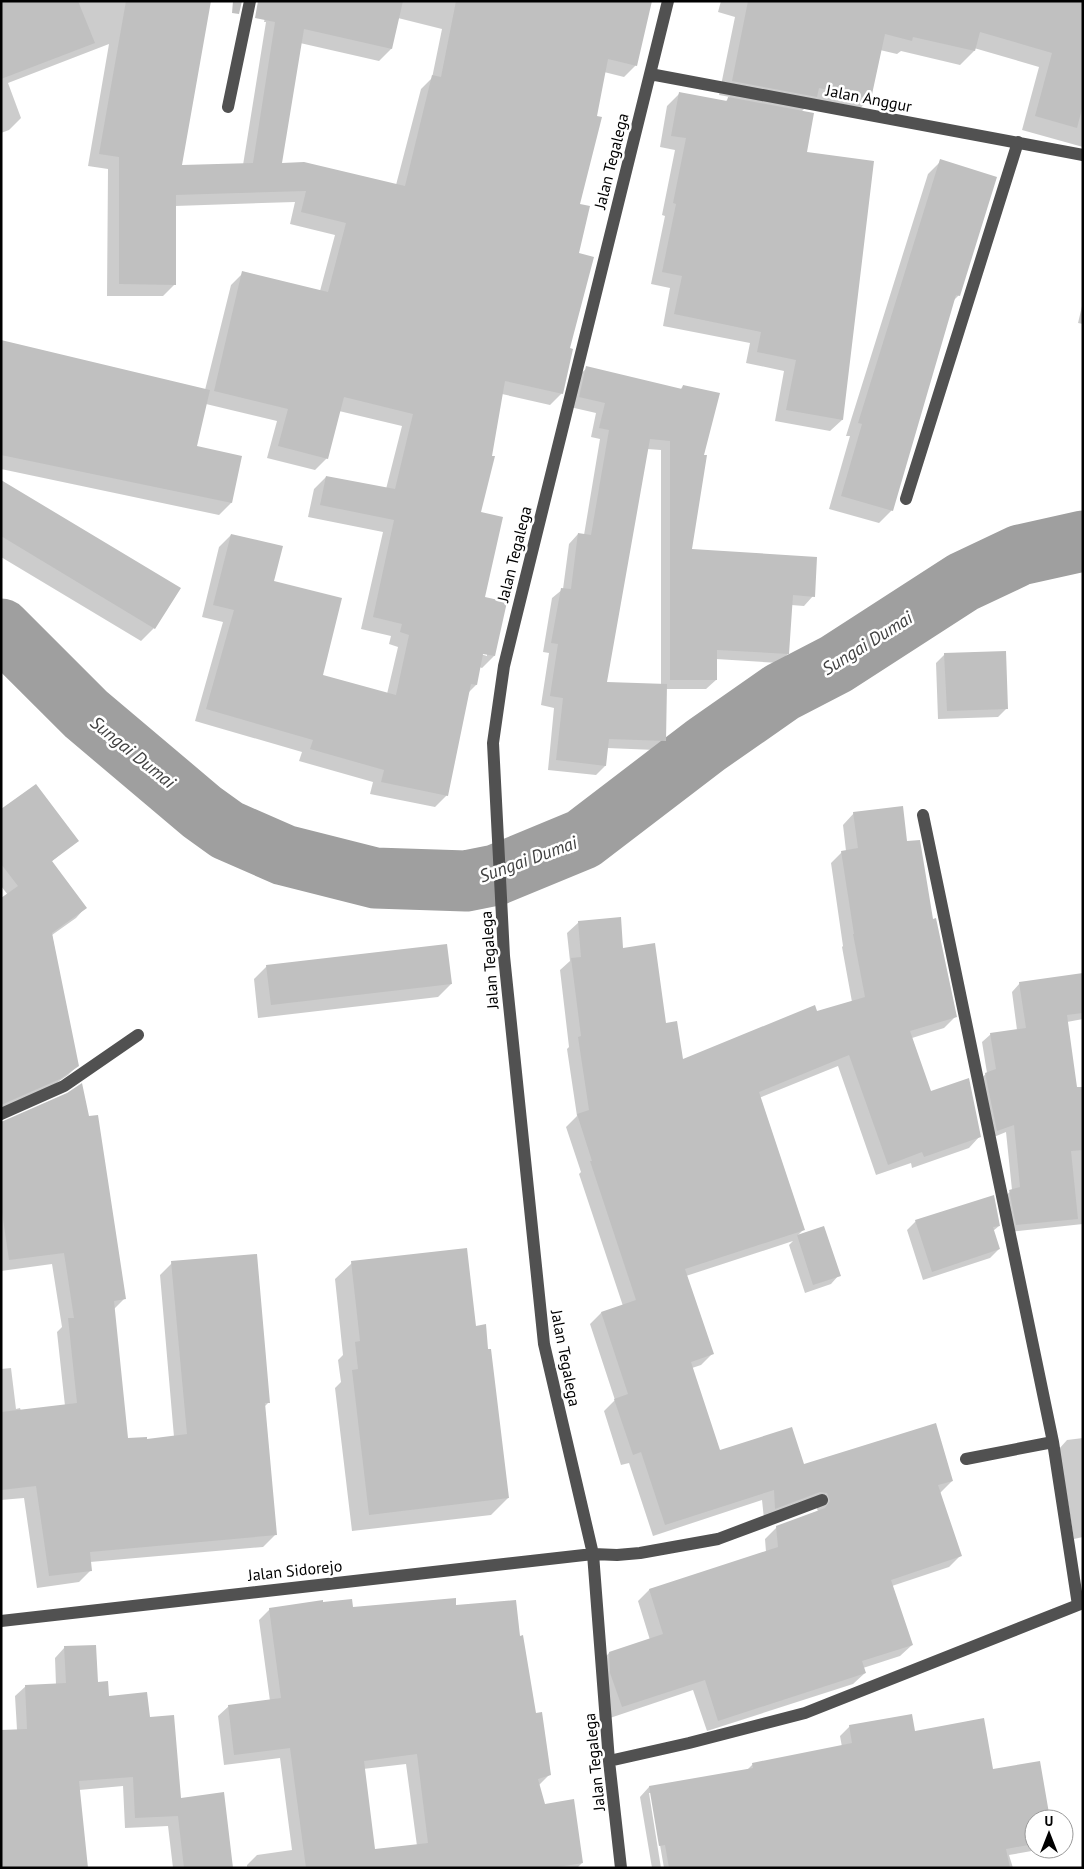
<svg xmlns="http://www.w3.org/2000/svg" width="1084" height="1869" viewBox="0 0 1084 1869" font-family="'PT Sans',sans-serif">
	<rect width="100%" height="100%" fill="#fff"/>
	<!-- shadow -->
	<path fill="#0003" fill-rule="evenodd" d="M1,1H209L181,167L243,165L266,22H264L269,1H651L636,65L624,77L604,72L579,205L577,254L569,349L562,393L550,405L502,394L480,513L483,598L494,656L482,668L479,667L476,685L468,693L447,795L435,807L370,794L373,782L299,761L302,752L195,721L223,622L202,617L219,547L231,535L273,582L322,676L387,694L398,647L389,644L391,636L361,629L383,532L308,517L314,489L326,477L386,489L402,426L339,411L327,458L315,470L267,458L277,421L206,404L195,447L241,457L231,503L219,515L1,469V341L205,390L231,285L243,273L320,291L335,235L290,224L295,202L175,206V284L163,296H107L108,169L88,166L109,44L8,83L21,118L9,130L1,133ZM398,18L442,29L432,78L421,89L396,185L280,164L300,43L379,61L391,49ZM477,653H487V656Z
		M721,1H1083V147L1022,130L1039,67L974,48V51L960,65L901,51L897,54L880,50L870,99L856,112L810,103L801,112L842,420L830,431L775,421L784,371L746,363L750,343L663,326L670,288L651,284L665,216L662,215L675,150L660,147L667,106L679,94L725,102L730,97L719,95L735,17L718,12Z
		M941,161L959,295L952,302L892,510L879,523L829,509L850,436H846L928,174Z
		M1083,302V324L1078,323Z
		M587,368L680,390L683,386L703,456L691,550L813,596L804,606L791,605L788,654L779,663L716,659V680L706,689H666L665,741L655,750L607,748L605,766L596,775L548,770L554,708L541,705L549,653L543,652L552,598L563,589L569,544L578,534L584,535L600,439L591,437L596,413L570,407L577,377ZM647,449L661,450V685L606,683Z
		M1,505L154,628L141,641L1,557Z
		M945,654L1007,708L998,717L938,719L936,663Z
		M1,811L77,840L51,862L85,908L76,918L52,935L77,1066L68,1075L49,1088L1,1110V900L8,895L1,886Z
		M854,813L906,843L932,920L955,1017L944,1028L912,1038L930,1092L980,1136L969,1148L912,1168L911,1163L876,1175L838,1066L759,1098L803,1230L797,1236L823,1227L839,1275L831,1284L805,1293L789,1245L793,1241L686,1276L712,1354L701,1365L692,1368L719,1452L803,1465L952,1481L940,1493L960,1556L949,1567L892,1586L912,1645L900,1656L863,1668L865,1673L853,1684L707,1731L693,1690L610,1718L598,1665L609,1653L650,1640L638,1601L649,1590L766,1552L765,1539L777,1527L818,1511L815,1505L764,1519L762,1500L653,1536L629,1463L621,1465L604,1411L615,1400L590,1324L601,1313L623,1306L579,1174L581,1172L566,1127L577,1116L567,1049L569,1047L560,970L570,961L567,933L579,922L622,949L665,1024L682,1061L816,1012L852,1002L842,947L843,946L831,863L842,852L846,851L843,825Z
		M267,966L451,984L438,997L258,1018L254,979Z
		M1083,974V1019L1067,1022L1076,1089L1083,1088V1224L1008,1232L1001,1200L1012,1190L1006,1132L989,1139L977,1082L987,1073L982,1042L991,1034L1017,1030L1012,992L1020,983Z
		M1,1123L124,1299L113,1310L127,1440H146L174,1437L160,1275L172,1263L269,1402L264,1407L275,1535L263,1547L90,1562L91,1570L79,1582L37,1588L24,1498L1,1500V1369L11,1368L16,1409L20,1408L21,1411L65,1406L57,1332L62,1327L52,1264L1,1271Z
		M916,1221L999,1226L993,1231L999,1249L990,1258L923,1280L907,1230Z
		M352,1263L475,1327L508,1498L491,1515L352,1531L335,1388L341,1382L338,1360L343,1355L335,1279Z
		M1083,1438V1537L1074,1539L1059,1449L1067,1440Z
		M322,1603L352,1609L455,1606L519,1637L535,1714L550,1774L539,1785L544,1805L582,1863L577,1868H247V1865L257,1855L292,1850L280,1758L224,1765L218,1716L229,1706L270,1701L259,1620L270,1609ZM406,1764L417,1846L375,1860L363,1769Z
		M65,1647L107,1697L149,1719L180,1799L231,1868H173L168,1826L125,1828L123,1786L79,1790L17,1730L15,1696L26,1686L56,1685L55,1658Z
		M850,1726L914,1732L992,1770L1049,1819H1034V1849H1043L1009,1855L1013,1868H664L651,1793H649L661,1868H652L640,1797L649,1787L746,1771L753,1764L842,1747L840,1736Z"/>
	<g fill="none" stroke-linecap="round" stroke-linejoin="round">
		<!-- river -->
		<path stroke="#9f9f9f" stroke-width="61" d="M1,629L86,714L202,812L227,830L284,855L375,878L466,881L496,875L583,839L706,745L782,692L836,664L963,582L1020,555L1083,541"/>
	</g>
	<!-- building -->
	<path fill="#c0c0c0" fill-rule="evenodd" d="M1,1H78L95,43L1,79Z
		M126,1H211L182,165L253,163L275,22L255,18L258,1H403L392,49L304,29L282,163L304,162L405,186L432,75L441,77L456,1H652L637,66L608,59L597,116L602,117L580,204L590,206L579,253L594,257L570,348L573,349L563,394L505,381L492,456H495L481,512L503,517L485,597L507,602L495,656L483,654L477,685L471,684L448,796L381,782L384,770L310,749L313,740L206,709L234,610L213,605L231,534L283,546L274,581L342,598L323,675L396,695L409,635L400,632L402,624L373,617L394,520L320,505L326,476L395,489L413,414L344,397L328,459L278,446L288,409L214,391L242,271L328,292L346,223L301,212L306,191L176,195V285L119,284V157L99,154Z
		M233,1H242L239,14L232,13Z
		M748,1H1083V105L1077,128L1035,116L1052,53L980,32L975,51L913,37L912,41L885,34L871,99L819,88L817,97L732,81Z
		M679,92L727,101L728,97L814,113L807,152L874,161L843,420L786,410L796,360L757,352L761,332L674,314L682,276L662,272L676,204L673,203L686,138L671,136Z
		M940,159L997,177L960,296L956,295L893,511L841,496L862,424L858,423Z
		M1,340L210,390L197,446L242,456L232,503L1,455Z
		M586,366L682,389L683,385L720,393L704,455H707L692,549L817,557L815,597L793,595L789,654L717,650V680H670V441L650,439L607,682L667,684L666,741L609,739L606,766L556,760L563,698L550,696L558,644L551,643L561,588L571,589L578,533L591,535L609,430L599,428L605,403L579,397Z
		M1,480L181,588L155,629L1,536Z
		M1006,651L1008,709L947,711L944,653Z
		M36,784L79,841L52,861L87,908L52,933L79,1066L60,1079L1,1105V898L18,886L1,864V809Z
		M903,806L907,841L920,840L933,919L936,918L957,1017L910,1031L931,1091L969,1078L981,1137L924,1157L922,1152L888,1165L849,1055L759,1092L805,1230L685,1269L714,1354L691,1362L720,1450L792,1427L804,1464L936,1423L953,1481L938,1485L962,1556L891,1580L913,1645L862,1661L866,1673L718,1721L705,1680L622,1707L610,1673L609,1652L663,1634L649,1589L778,1547L776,1526L825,1508L830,1501L827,1493L820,1492L775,1509L774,1490L665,1525L641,1452L633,1455L614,1399L628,1394L601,1312L636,1300L590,1161H592L577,1114L589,1110L578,1037L581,1036L571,958L581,957L578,921L621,917L623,948L655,943L666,1023L677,1021L683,1059L815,1005L817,1011L865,997L853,934H854L841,851L858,848L853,812Z
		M447,944L452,984L271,1005L266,965Z
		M1083,973V1013L1067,1015L1077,1087H1083V1150L1071,1151L1078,1219L1016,1225L1009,1190L1020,1187L1014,1125L997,1131L985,1073L996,1069L990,1033L1026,1028L1019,982Z
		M82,1083L89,1116L98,1115L126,1299L114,1301L128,1438L147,1437V1439L187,1434L171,1261L257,1254L270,1403H265L277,1535L90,1552L92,1571L49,1576L36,1486L1,1490V1412L77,1403L68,1318H74L64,1253L9,1260L1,1205V1122L67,1093Z
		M994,1195L1000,1226L993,1227L1000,1249L932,1272L915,1220Z
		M824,1226L841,1276L813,1285L797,1235Z
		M467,1248L476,1326L486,1324L488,1349H491L509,1498L369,1515L352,1370L358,1369L355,1342L360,1341L351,1261Z
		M456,1598V1605L516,1600L520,1636L523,1635L536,1713L542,1712L551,1775L538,1779L545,1804L574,1799L583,1863L551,1868H306L290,1748L234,1755L228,1705L281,1698L269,1608L323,1600V1602L352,1599L353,1607ZM417,1754L428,1843L375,1849L364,1761Z
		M96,1645L98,1682L108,1681L109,1696L147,1692L150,1717L174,1715L181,1798L224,1792L233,1868H184L178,1816L135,1818L133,1777L79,1781L88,1868H1V1730L27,1729L25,1685L66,1683L64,1646Z
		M912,1714L915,1731L984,1718L993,1769L1040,1761L1050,1819H1034V1844L1006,1849L1010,1868H669L665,1845L659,1846L649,1786L753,1768L752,1763L852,1743L849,1725Z"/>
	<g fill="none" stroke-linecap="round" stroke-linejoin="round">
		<!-- minor -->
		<path stroke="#515151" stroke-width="12" d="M650,74L1083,155
			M228,107L250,1
			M906,499L1018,142
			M923,815L1053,1442L1078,1605
			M1,1114L64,1086L138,1035
			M966,1459L1053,1442
			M1,1621L593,1554L617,1555L640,1553L718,1539L822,1500
			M609,1761L689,1743L805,1713L1083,1603
			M621,1868L609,1761L593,1554L544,1344L504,956L493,743L504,666L514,625L668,1"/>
	</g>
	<g text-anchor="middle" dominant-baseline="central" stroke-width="5" stroke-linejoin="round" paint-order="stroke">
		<!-- street labels -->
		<g font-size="16" fill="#000" stroke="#fff">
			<text transform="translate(869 98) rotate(11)">Jalan Anggur</text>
			<text transform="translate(611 161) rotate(-76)">Jalan Tegalega</text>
			<text transform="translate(514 554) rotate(-76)">Jalan Tegalega</text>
			<text transform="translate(489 960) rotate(-94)">Jalan Tegalega</text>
			<text transform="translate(566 1358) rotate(79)">Jalan Tegalega</text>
			<text transform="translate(295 1570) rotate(-6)">Jalan Sidorejo</text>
			<text transform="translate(594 1762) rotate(-96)">Jalan Tegalega</text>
		</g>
		<!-- water labels -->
		<g font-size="18" font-style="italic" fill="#404040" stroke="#fff">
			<text transform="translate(867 643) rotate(-32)">Sungai Dumai</text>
			<text transform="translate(133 752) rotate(39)">Sungai Dumai</text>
			<text transform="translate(528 859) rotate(-20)">Sungai Dumai</text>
		</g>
	</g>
	<!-- border -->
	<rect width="1084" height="1869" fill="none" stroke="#000000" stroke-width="5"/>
	<!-- north arrow -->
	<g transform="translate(1049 1834)"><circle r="24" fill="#ffffff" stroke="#999999"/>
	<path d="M0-4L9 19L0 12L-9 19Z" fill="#000000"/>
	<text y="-8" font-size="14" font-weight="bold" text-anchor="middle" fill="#000000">U</text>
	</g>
</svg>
